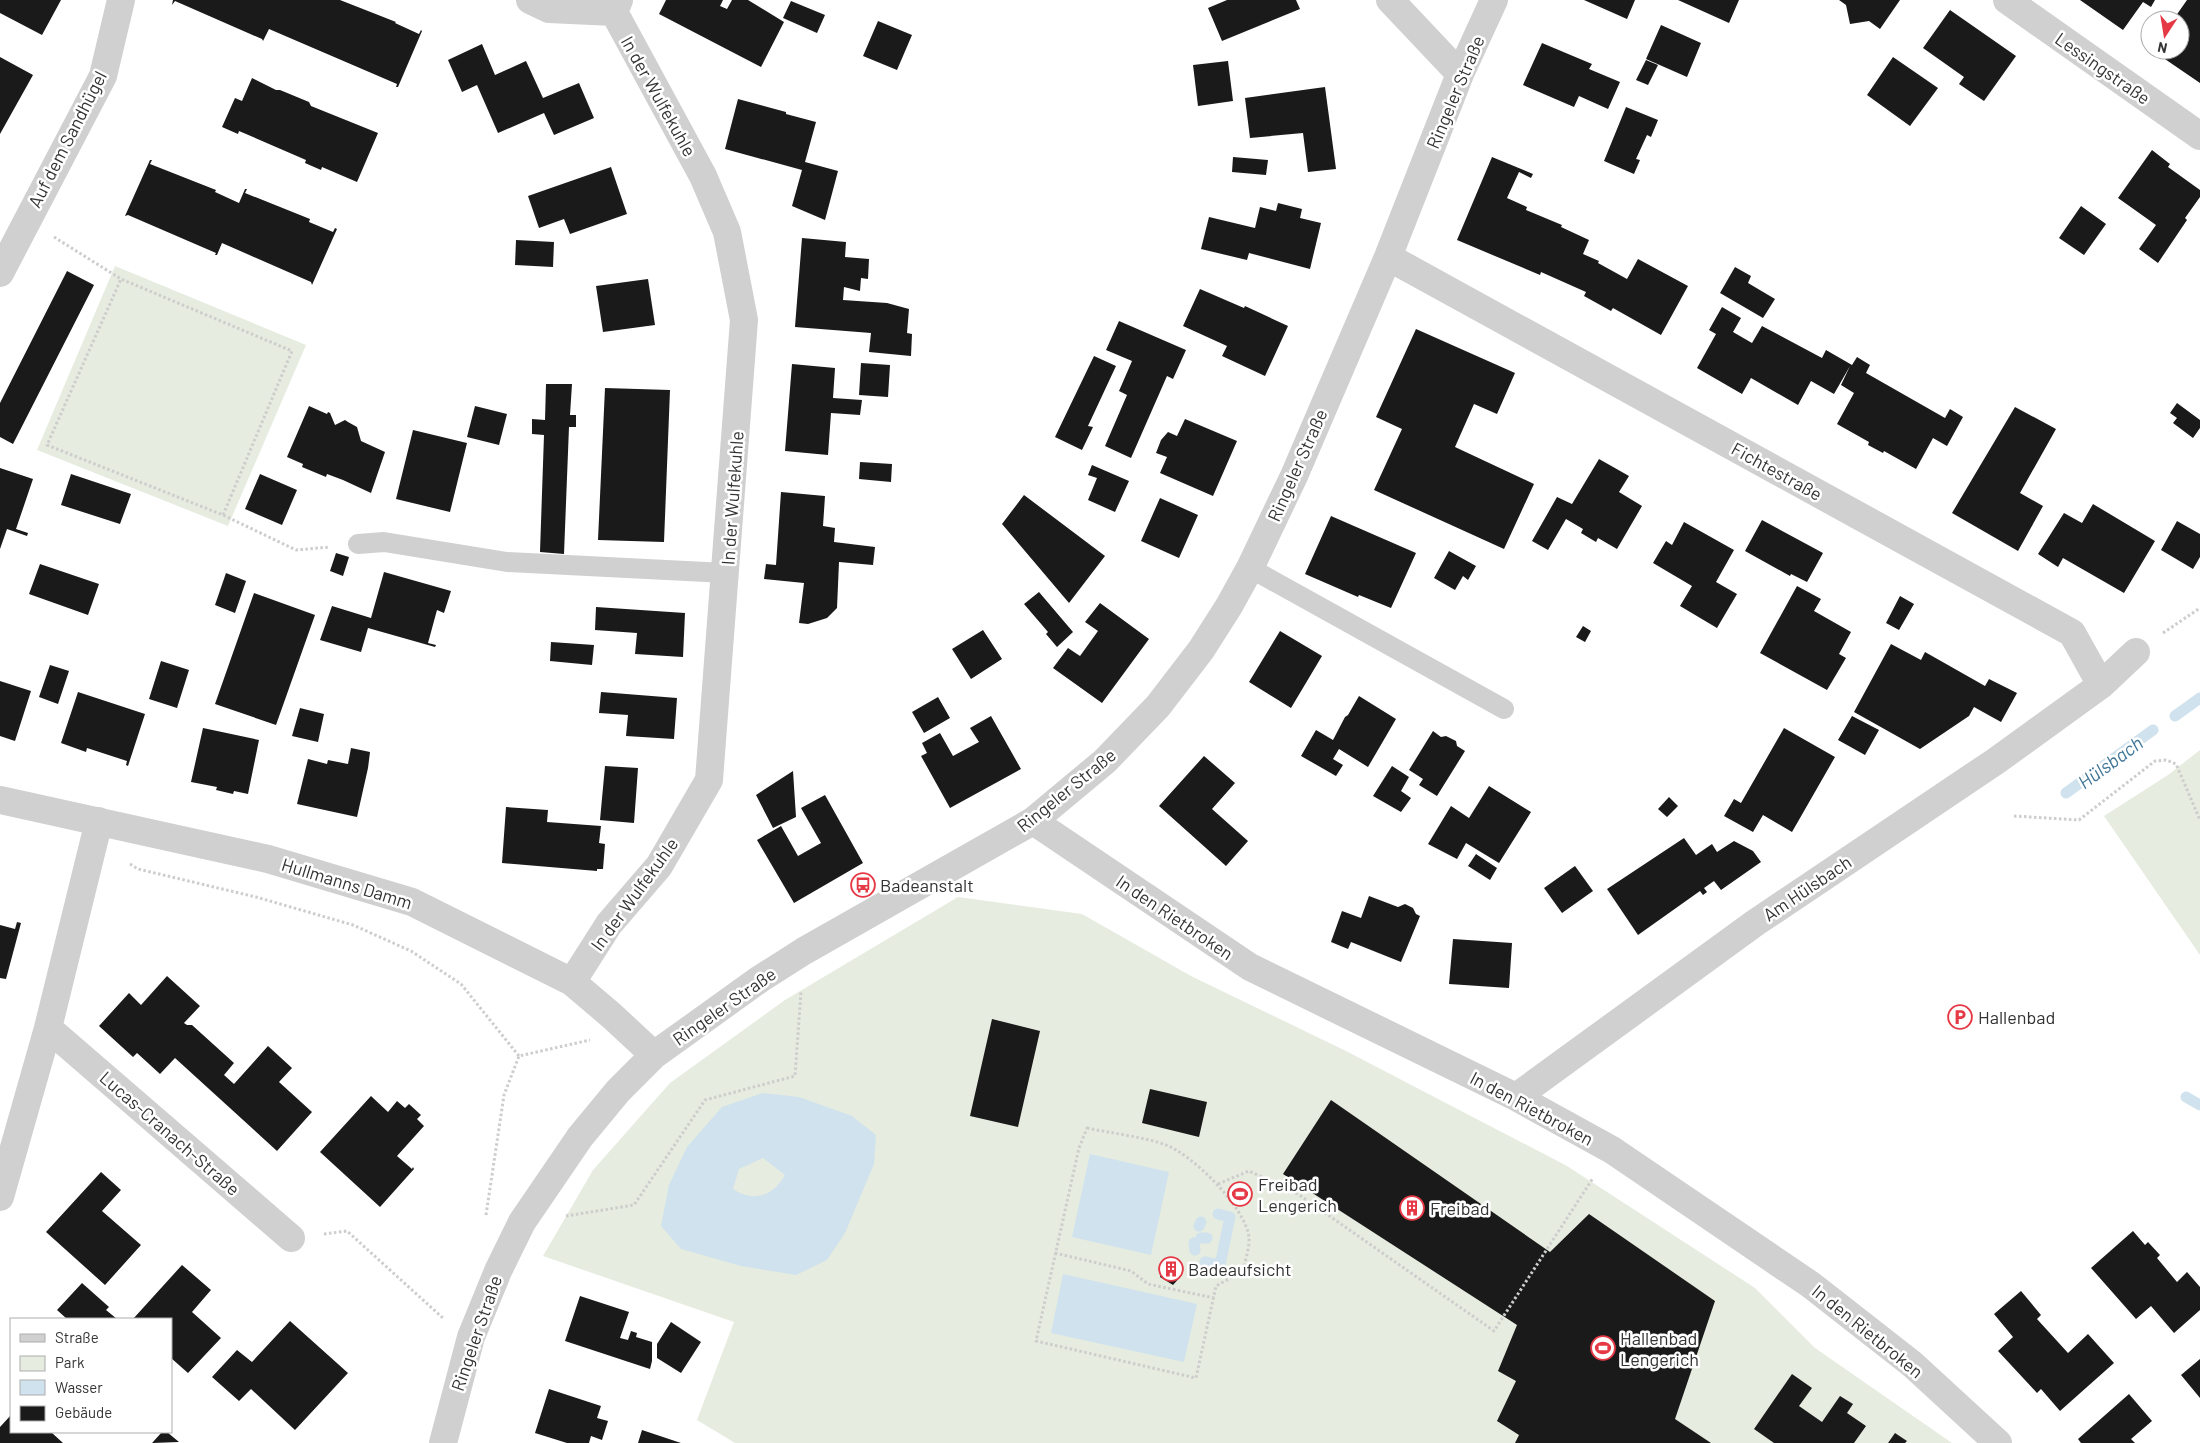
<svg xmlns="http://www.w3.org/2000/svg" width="2200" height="1443" viewBox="0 0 2200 1443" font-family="Barlow,sans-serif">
	<rect width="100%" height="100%" fill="#fff"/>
	<!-- green -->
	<path fill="#e6ecdf" d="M115,266L306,345L228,526L37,450Z
		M2200,750V955L2104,816L2168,775Z
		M958,897L1082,914L1191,976L1346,1051L1567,1166L1755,1288L1815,1348L1952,1443H735L697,1420L734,1322L543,1256L593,1170L670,1083L785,1000Z"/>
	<!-- water -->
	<path fill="#cfe2ee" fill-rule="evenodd" d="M763,1093L799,1097L852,1116L876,1135L874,1164L845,1233L827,1260L796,1275L741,1266L681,1249L661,1226L669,1185L687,1147L722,1107ZM763,1158L785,1175C773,1196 754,1203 733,1189L739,1169Z
		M1090,1154L1169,1172L1151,1255L1072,1237Z
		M1063,1274L1197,1304L1184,1362L1051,1333Z"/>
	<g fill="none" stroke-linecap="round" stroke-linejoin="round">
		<!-- stream -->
		<path stroke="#cfe2ee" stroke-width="11" d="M2175,716L2200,698
			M2066,793L2153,730
			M2186,1097L2200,1105
			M1199,1226L1201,1222
			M1201,1238H1207
			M1194,1243L1195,1250
			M1205,1262L1220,1265L1230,1217L1218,1214"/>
	</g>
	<!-- building -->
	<path fill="#1a1a1a" d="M0,0H61L42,35L0,13Z
		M173,0H340L396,22L395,23L419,34L421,30L422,31L398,87H396L397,84L269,29L263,41L262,39L175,1L172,5Z
		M666,0H723L720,6L727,9L732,0H748L784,22L761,67L659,14Z
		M1227,0H1296L1300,9L1222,41L1208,8Z
		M1584,0H1635L1627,19Z
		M1678,0H1739L1729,23Z
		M1839,0H1900L1880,29L1869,21L1850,24L1846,5Z
		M2080,0H2155L2151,7L2143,2L2123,30Z
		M2187,0H2200V83L2159,55L2163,50H2180V20H2173Z
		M791,1L825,15L817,33L783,18Z
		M1950,10L2016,56L1984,101L1959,84L1964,77L1923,48Z
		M878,21L912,35L897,70L863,56Z
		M1661,25L1701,43L1687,77L1646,59Z
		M1542,43L1592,64L1589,69L1620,82L1608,109L1579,96L1574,107L1523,85Z
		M482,44L495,75L526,61L543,98L579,83L594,118L554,135L544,113L498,133L477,85L462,92L448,60Z
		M0,57L33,75L0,134Z
		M1893,57L1938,88L1910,126L1867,95Z
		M1646,60L1658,65L1648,85L1636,80Z
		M1228,61L1233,101L1198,106L1193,65Z
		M252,78L276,90H280L309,102L311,106L378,133L357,182L322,167L321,170L305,163L306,160L239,131L238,134L222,127L235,98L242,101Z
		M1325,87L1336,169L1308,172L1303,133L1250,138L1245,98Z
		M738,99L786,112V114L816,122L805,162L838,171L825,220L792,206L802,170L725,149Z
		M1626,107L1658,120L1651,137L1647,135L1636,159L1640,160L1634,174L1604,161Z
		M2152,150L2170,164L2168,167L2200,190V197L2185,218L2187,220L2158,263L2139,249L2156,225L2118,198Z
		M1233,157L1268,160L1266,175L1232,172Z
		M1492,157L1533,174L1531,178L1519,172L1507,198L1527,207L1526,210L1562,225L1561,227L1589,240L1583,254L1599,261L1598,263L1627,279L1638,259L1688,286L1661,335L1613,308L1611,311L1584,296L1586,292L1541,272L1540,275L1457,240Z
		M150,160H152L150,164L216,190L215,192L239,203L245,189H247L245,193L310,219L309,222L333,232L335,228L337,229L312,285L311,282L222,243L217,255H215L216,253L128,215L125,216Z
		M611,167L627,214L570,234L564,219L539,228L528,196Z
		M1278,203L1302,209L1300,218L1321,223L1310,269L1249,253L1247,260L1201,249L1209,217L1255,228L1260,207L1276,211Z
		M2081,206L2106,224L2084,255L2059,238Z
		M802,238L846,242L845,257L869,259L868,279L861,278L860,291L844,287L843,300L887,303L909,309L907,333L912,334L911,356L869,352L871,333L795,327Z
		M516,240L554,242L553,267L515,265Z
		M1735,267L1751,276L1748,283L1775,299L1763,318L1720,293Z
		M67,271L94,285L13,444L0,437V403Z
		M648,279L655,325L603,332L596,286Z
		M1200,289L1244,308L1245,306L1288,326L1265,376L1222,356L1227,346L1183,326Z
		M1722,307L1741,318L1733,332L1752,343L1762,326L1822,358L1826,350L1852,365L1857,357L1870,365L1866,373L1945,418L1950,409L1963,417L1947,446L1933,438L1916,469L1884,451L1883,453L1868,445L1869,442L1837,424L1854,393L1841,385L1850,366L1834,394L1811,381L1798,405L1751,378L1742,394L1697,368L1716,334L1709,330Z
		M1119,321L1186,350L1173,379L1167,376L1131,458L1105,446L1127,395L1119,391L1132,361L1106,350Z
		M1416,329L1515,373L1497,414L1474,404L1455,447L1534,484L1504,549L1374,490L1402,429L1376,417Z
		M1094,356L1116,366L1088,426L1093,427L1082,450L1055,437Z
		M861,363L890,365L888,397L859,395Z
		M792,364L835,368L833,398L862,400L860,415L831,413L828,455L785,451Z
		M546,384H572L570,415H576V427H569L564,554L540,552L544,435L532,434V419L545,420Z
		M605,388L670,390L664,542L598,540Z
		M2177,403L2200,420V428L2193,438L2173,423L2177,418L2170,413Z
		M309,406L327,414L328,412L330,413L335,425L345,420L348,422L357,427L361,441L385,452L371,493L343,480L327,474L326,477L302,467L303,464L287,457Z
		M475,406L507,414L499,445L467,437Z
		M2015,407L2056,429L2020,493L2043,506L2018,551L1952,513Z
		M1185,419L1237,441L1213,496L1160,473L1167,457L1156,453L1161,440L1168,432L1177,436Z
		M413,430L467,443L450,512L396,499Z
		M1599,459L1629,476L1619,492L1642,506L1617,549L1598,538L1596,542L1581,533L1583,529L1566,519L1548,550L1532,541L1557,497L1572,504Z
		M860,462L892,464L891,482L859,479Z
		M1092,465L1129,481L1115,512L1088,500L1097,478L1088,475Z
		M0,468L33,479L16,529L28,533L27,536L7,529L0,549Z
		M71,474L131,494L120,524L61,505Z
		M260,474L297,490L282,525L245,509Z
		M781,492L825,496L823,526L835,528L834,542L875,547L873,565L839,562L837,608L827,618L808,624L799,623L804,583L764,579L766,564L776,565Z
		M1024,495L1105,556L1069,603L1002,524Z
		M1160,498L1198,515L1179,558L1141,541Z
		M2093,504L2155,541L2124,593L2063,558L2058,567L2038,554L2064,513L2082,523Z
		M1331,516L1416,553L1391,608L1359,595L1358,597L1305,574Z
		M1762,520L1823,553L1807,582L1791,574L1790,576L1745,551Z
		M2177,521L2200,534V557L2193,569L2161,550Z
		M1684,522L1734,550L1716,582L1737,594L1717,628L1680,606L1692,586L1653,563L1666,541L1672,545Z
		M1449,551L1476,566L1468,580L1463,576L1455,590L1434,578Z
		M336,553L349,557L343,576L330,571Z
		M40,564L99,584L88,615L29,594Z
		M384,572L451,591L444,613L437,610L428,643L436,645L435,647L368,628L361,652L320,640L332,606L371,618Z
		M226,573L246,581L235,613L215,605Z
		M1797,586L1821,599L1814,611L1851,632L1839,654L1846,658L1827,690L1760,653Z
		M1039,592L1073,632L1057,647L1046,634L1048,632L1024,604Z
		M254,593L315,615L276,725L215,704Z
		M1900,596L1914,604L1899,630L1886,623Z
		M1100,603L1149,639L1102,703L1053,668L1068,648L1080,656L1098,631L1085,622Z
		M596,607L685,613L683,657L635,654L637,633L595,630Z
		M1583,626L1591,631L1585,642L1576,637Z
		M983,630L1002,659L971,679L952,649Z
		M1280,631L1322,656L1291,708L1249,682Z
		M551,642L594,645L592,665L550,661Z
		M1891,644L1921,660L1925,652L1985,686L1989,679L2017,693L2001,722L1974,707L1969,716L1920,749L1854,712Z
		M161,661L189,670L177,708L149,699Z
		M50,665L69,671L58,704L39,697Z
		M0,681L31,691L15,741L0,736Z
		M78,692L145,714L128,766L126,765L127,761L87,748L86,752L61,743Z
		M601,692L677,698L674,739L626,736L628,715L599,713Z
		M1359,696L1396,719L1368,767L1339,749L1333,759L1343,765L1336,776L1301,756L1316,730L1333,740L1345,717L1348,715Z
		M938,697L950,718L924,733L912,712Z
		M300,708L324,714L318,742L292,736Z
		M991,716L1021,769L950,808L921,756L927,753L922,743L940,733L953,756L979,742L970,728Z
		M1852,716L1879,730L1865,755L1838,740Z
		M203,728L259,740L248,794L234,791L233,794L216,790L217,787L191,782Z
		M1784,728L1835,757L1792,832L1763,815L1753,832L1724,816L1734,799L1741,803Z
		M1433,731L1441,737L1446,736L1456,741L1457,746L1465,751L1437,796L1419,785L1423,779L1409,770Z
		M351,748L370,752L368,768L357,817L297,804L308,759L327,764L328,760L348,764Z
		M1204,756L1235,783L1212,809L1248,841L1226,866L1159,806Z
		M605,766L638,768L634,823L600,820Z
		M1392,766L1409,777L1401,791L1411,798L1401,812L1373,796Z
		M793,771L796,817L773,828L756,795Z
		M1489,786L1531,812L1499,863L1466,843L1457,859L1428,844L1451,806L1469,818Z
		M825,795L863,863L794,903L757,840L781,826L798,856L821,843L801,808Z
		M1669,797L1678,806L1667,817L1658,809Z
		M506,807L548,810L547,822L601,826L599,843L605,844L603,869H597V871L502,863Z
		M1684,838L1696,855L1712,844L1717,852L1734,841L1753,851L1761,862L1721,890L1714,881L1704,888L1707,892L1703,895L1700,891L1638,935L1607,889Z
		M1476,854L1497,868L1490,880L1468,866Z
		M1575,866L1593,891L1562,913L1544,888Z
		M1369,896L1398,907L1405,904L1413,908L1416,914L1420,916L1401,962L1351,942L1348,949L1331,942L1342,911L1361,918Z
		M17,922L21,923L6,979L0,978V925L15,929Z
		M1453,939L1512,943L1509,988L1449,984Z
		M167,976L200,1006L184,1023L187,1025H192L234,1063L224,1075L234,1084L268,1046L292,1068L279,1082L312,1112L277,1151L175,1058L160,1074L137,1053L133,1057L99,1026L129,993L141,1005Z
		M992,1019L1040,1031L1018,1127L970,1116Z
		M1150,1089L1207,1102L1199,1137L1142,1123Z
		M371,1096L388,1112L397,1101L405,1108L409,1104L421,1115L417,1119L424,1126L397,1156L412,1169L413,1167L414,1169L380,1207L320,1152Z
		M1331,1100L1550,1252L1589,1214L1715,1301L1675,1419L1711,1443H1515L1519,1435L1497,1421L1516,1381L1498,1371L1517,1325L1283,1174Z
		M101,1172L121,1190L102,1211L141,1245L105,1285L46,1232Z
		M2133,1231L2145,1245L2148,1242L2160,1255L2157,1258L2177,1282L2187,1272L2200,1287V1310L2174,1333L2151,1306L2136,1319L2091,1268Z
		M1164,1263H1177L1182,1275L1173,1285L1160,1277Z
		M182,1265L211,1290L192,1312L221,1338L188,1373L171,1358V1319H133Z
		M82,1283L109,1307L106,1310L117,1319H67L57,1310Z
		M2021,1291L2041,1315L2037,1319L2068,1353L2088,1334L2114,1363L2060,1411L2041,1389L2037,1393L1998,1351L2013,1337L1994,1314Z
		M580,1296L629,1312L620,1338L628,1340L631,1331L637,1333L636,1337L652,1342V1361L650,1369L565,1341Z
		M290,1321L348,1373L295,1430L251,1389L239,1401L212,1377L237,1350L252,1362Z
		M671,1322L701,1342L681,1373L657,1358V1344Z
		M2200,1359V1398L2181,1375Z
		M1792,1374L1812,1388L1799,1406L1822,1422L1840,1396L1853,1404L1847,1413L1866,1426L1854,1443H1774L1754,1429Z
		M549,1389L601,1406L597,1418L608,1421L602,1440L591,1436L589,1443H567L535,1433Z
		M2129,1394L2152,1421L2131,1439L2135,1443H2081L2078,1439Z
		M11,1415V1432H51L63,1443H0V1427Z
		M642,1430L681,1443H638Z
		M162,1432H167L179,1442L152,1443Z
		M1895,1433L1907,1441L1905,1443H1888Z"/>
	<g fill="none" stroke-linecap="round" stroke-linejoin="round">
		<!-- path -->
		<path stroke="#cdcdcd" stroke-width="3" stroke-dasharray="2.5 2.5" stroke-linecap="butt" d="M54,237L121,279
			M223,515L292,351L121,279L47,445L223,515L296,550L330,547
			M2163,633L2200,608
			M2014,816L2079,820L2155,761L2166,760L2176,764L2200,820
			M130,864L138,869L256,897L353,925L411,951L461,984L519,1056
			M1087,1128C1110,1133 1145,1137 1166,1145C1193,1155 1245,1207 1249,1237C1250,1247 1245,1261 1243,1271L1216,1286L1196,1378L1036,1341L1079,1148Z
			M1218,1184L1249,1171L1298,1194L1494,1331L1593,1178
			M486,1215L504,1095L519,1056L590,1040
			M566,1216L634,1205L705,1100L795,1076L801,992
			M324,1234L347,1231L444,1319
			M1055,1253L1131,1271L1148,1284L1214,1298"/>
		<!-- service -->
		<path stroke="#d0d0d0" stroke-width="20" d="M358,544L384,542L507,562L726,573
			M1250,568L1504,709"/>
		<!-- minor -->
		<path stroke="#d0d0d0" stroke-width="28" d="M530,0L549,9L614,12
			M1390,0L1460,74
			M2007,0L2200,136
			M1388,257L2072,633L2101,685L2136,652
			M0,273L103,76L121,0
			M0,800L268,859L412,902L572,982L612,1016L654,1055
			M1033,821L1250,967L1516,1097L1612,1150L1811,1285L1912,1364L1998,1443
			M572,982L609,924L659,866L709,780L744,320L727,232L703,176L614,12L619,0
			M48,1028L291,1238
			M1516,1097L1755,923L1996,761L2101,685
			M0,1197L48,1028L99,821
			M443,1443L471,1337L498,1271L522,1222L580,1137L618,1091L654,1055L760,979L804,951L1033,821L1105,761L1158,706L1201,650L1229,606L1250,568L1294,476L1388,257L1460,74L1494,0"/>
	</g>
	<!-- icons -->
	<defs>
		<g id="bus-ring" transform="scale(1.25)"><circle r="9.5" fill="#fff" stroke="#e63946" stroke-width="1.5"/><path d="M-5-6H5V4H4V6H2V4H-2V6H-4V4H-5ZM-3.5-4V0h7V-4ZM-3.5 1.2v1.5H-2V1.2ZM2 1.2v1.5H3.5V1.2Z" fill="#e63946"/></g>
		<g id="parking-ring" transform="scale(1.25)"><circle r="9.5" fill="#fff" stroke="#e63946" stroke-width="1.5"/><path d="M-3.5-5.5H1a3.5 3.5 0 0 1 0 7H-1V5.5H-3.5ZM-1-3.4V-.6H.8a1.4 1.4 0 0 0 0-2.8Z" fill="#e63946"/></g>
		<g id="stadium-ring" transform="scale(1.25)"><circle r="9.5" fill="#fff" stroke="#e63946" stroke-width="1.5"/><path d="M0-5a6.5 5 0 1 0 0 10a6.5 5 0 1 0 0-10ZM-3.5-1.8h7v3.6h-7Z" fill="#e63946"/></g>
		<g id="building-ring" transform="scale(1.25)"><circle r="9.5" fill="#fff" stroke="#e63946" stroke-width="1.5"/><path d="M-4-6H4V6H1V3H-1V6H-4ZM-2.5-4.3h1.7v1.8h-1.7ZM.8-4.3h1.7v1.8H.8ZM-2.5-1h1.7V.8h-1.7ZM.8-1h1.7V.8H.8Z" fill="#e63946"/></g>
	</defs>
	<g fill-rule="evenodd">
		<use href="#bus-ring" x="863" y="885"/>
		<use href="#parking-ring" x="1960" y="1017"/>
		<use href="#stadium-ring" x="1240" y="1194"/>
		<use href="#building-ring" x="1412" y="1208"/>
		<use href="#building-ring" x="1171" y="1269"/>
		<use href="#stadium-ring" x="1603" y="1348"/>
	</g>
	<g text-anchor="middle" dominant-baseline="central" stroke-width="5" stroke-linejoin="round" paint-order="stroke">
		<!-- street labels -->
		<g font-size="18" fill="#333" stroke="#fff">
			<text transform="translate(2103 68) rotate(35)">Lessingstraße</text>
			<text transform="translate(1455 92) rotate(-67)">Ringeler Straße</text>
			<text transform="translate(659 96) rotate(61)">In der Wulfekuhle</text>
			<text transform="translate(67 139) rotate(-63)">Auf dem Sandhügel</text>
			<text transform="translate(1297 465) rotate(-66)">Ringeler Straße</text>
			<text transform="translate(1777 471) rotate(29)">Fichtestraße</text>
			<text transform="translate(732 498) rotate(-86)">In der Wulfekuhle</text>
			<text transform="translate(1066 790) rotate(-39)">Ringeler Straße</text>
			<text transform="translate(347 883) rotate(17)">Hullmanns Damm</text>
			<text transform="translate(1807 888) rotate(-34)">Am Hülsbach</text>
			<text transform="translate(634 894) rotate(-54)">In der Wulfekuhle</text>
			<text transform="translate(1175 917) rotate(34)">In den Rietbroken</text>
			<text transform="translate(724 1006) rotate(-35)">Ringeler Straße</text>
			<text transform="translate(1532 1108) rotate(28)">In den Rietbroken</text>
			<text transform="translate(170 1133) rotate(41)">Lucas-Cranach-Straße</text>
			<text transform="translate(1868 1331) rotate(39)">In den Rietbroken</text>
			<text transform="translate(476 1333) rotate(-71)">Ringeler Straße</text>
		</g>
		<!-- poi labels -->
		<g font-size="18" fill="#333" stroke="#fff" text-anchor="start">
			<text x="880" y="885">Badeanstalt</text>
			<text x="1978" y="1017">Hallenbad</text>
			<text x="1258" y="1184">Freibad<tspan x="1258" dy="21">Lengerich</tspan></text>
			<text x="1430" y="1208">Freibad</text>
			<text x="1188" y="1269">Badeaufsicht</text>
			<text x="1620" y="1338">Hallenbad<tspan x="1620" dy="21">Lengerich</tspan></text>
		</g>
		<!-- water labels -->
		<g font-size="19" font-style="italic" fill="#3f7597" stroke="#fff">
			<text transform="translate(2110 762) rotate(-36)">Hülsbach</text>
		</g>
	</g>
	<!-- legend -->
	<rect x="10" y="1318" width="162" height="115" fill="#ffffff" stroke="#adadad"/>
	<rect x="20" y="1334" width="25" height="8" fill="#d0d0d0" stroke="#adadad"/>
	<text x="55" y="1343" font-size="15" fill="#333333">Straße</text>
	<rect x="20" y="1356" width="25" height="15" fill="#e6ecdf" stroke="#adadad"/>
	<text x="55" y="1368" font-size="15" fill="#333333">Park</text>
	<rect x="20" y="1380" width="25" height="15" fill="#cfe2ee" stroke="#adadad"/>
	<text x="55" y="1393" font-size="15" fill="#333333">Wasser</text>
	<rect x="20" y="1406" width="25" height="15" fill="#1a1a1a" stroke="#adadad"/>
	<text x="55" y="1418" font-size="15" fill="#333333">Gebäude</text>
	<!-- north arrow -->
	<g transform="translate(2165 35) rotate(192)"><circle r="24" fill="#ffffff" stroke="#adadad"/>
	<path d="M0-4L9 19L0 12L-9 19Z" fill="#e63946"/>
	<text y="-8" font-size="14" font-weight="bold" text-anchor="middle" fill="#333333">N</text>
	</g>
</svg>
